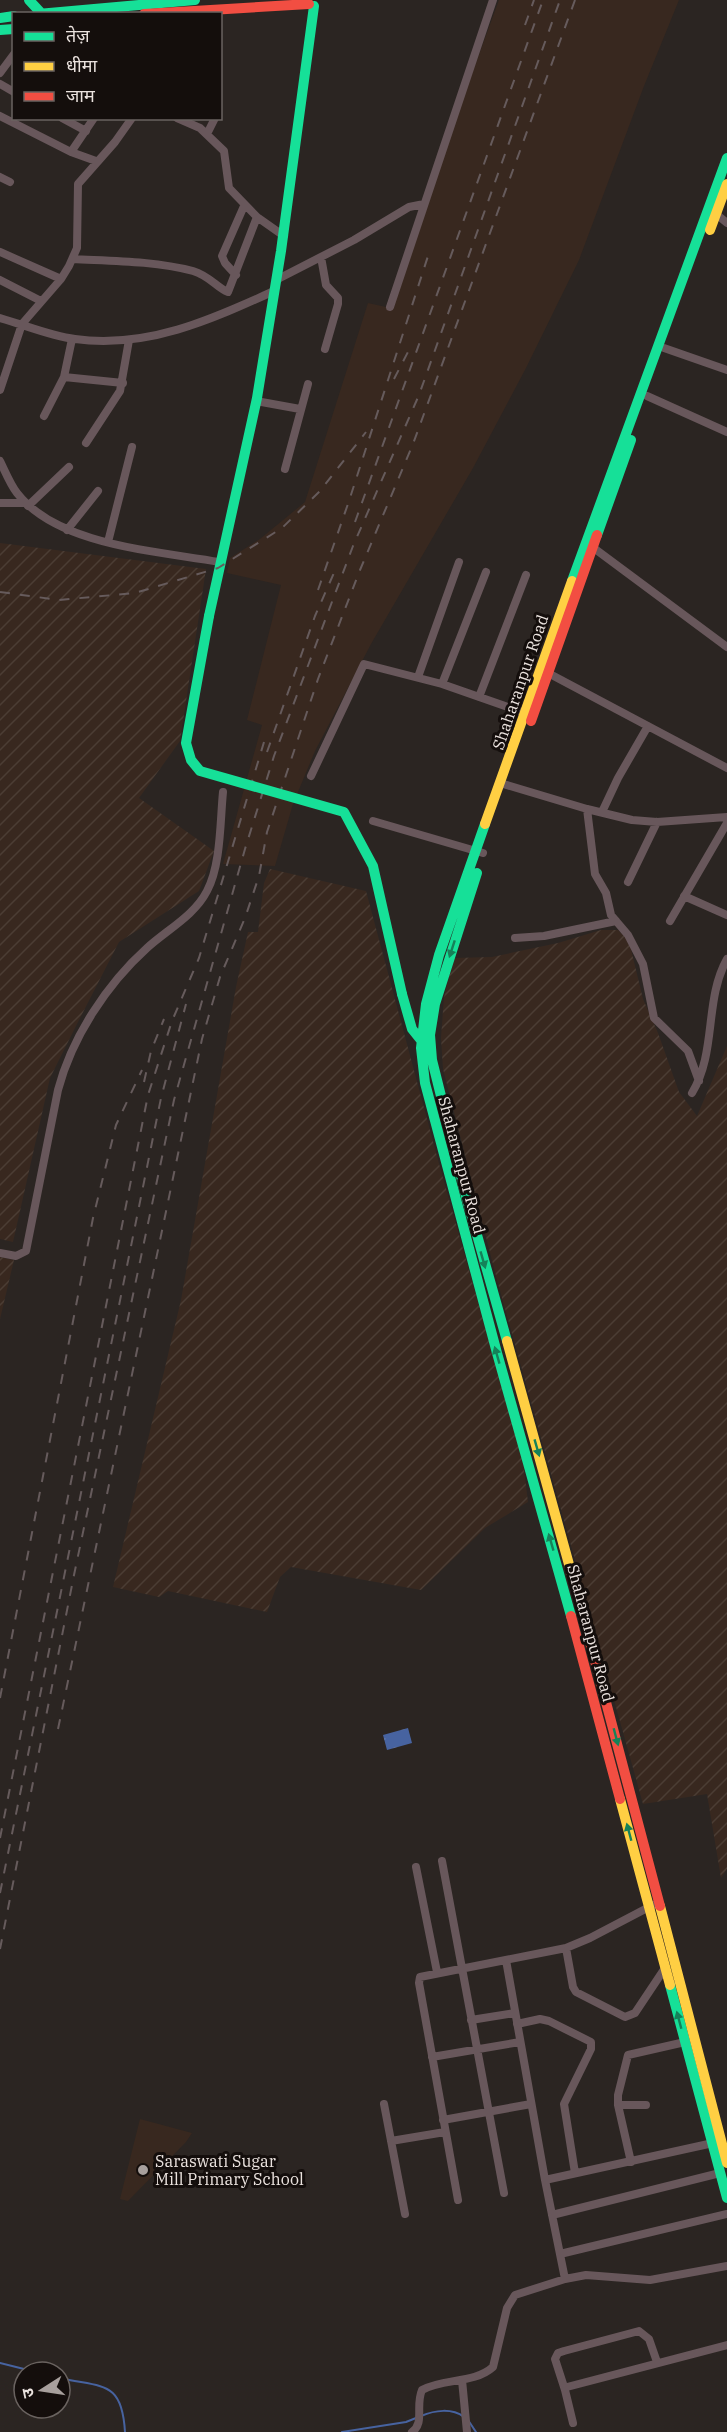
<svg xmlns="http://www.w3.org/2000/svg" width="727" height="2432" viewBox="0 0 727 2432" font-family="'IBM Plex Serif','Noto Sans Devanagari',serif">
	<defs>
		<pattern id="industrial-furrows" width="10" height="10" patternUnits="userSpaceOnUse" patternTransform="scale(1.5)"><rect width="10" height="10" fill="#38281f"/><path d="M-1 1l2-2M0 10L10 0M9 11l2-2" fill="none" stroke="#4b3d34"/></pattern>
		<pattern id="water-ripples" width="26" height="14" patternUnits="userSpaceOnUse" patternTransform="scale(1.5)"><rect width="26" height="14" fill="#4763a0"/><path d="M2 4q2-2 4 0t4 0M15 11q2-2 4 0t4 0" fill="none" stroke="#6279ad"/></pattern>
	</defs>
	<rect width="100%" height="100%" fill="#2b2522"/>
	<!-- built -->
	<path fill="#38281f" d="M499,0H679L644,86L579,260L526,368L473,468L371,644L315,751L293,804L275,866L223,864L262,725L247,720L281,585L227,573L230,558L260,539L305,502L368,303L386,307Z
		M140,2119L192,2133L186,2142L128,2201L120,2199Z"/>
	<!-- industrial -->
	<path fill="url(#industrial-furrows)" d="M0,543L206,569L180,741L139,798L214,851L199,891L119,942L78,1022L50,1078L13,1242L0,1239Z
		M270,869L366,891L438,1160L523,1462L528,1502L485,1528L421,1590L291,1567L280,1577L267,1612L168,1591L159,1597L113,1587L181,1300L236,987L248,932H258L264,883Z
		M601,930H618L629,941L643,999L658,1033L679,1092L697,1116L727,1046V1869L721,1878L707,1794L643,1804L497,1280L443,1069L441,1038L444,997L454,958L492,957L558,943Z
		M0,1257L14,1260L0,1319Z"/>
	<!-- water -->
	<path fill="url(#water-ripples)" d="M408,1728L412,1743L387,1750L383,1735Z"/>
	<g fill="none" stroke-linecap="round" stroke-linejoin="round">
		<!-- stream -->
		<path stroke="#4763a0" stroke-width="2" d="M0,2363L36,2372
			M60,2378C103,2388 122,2380 125,2432
			M421,2416C435,2410 452,2408 464,2417
			M468,2420L476,2432
			M342,2432L406,2422L416,2418"/>
		<!-- street -->
		<path stroke="#68575b" stroke-width="8" d="M0,73L14,54
			M0,84L14,92
			M0,116L71,152L96,161
			M62,118L86,131
			M177,118L200,128L224,151L229,188L257,217L284,236
			M207,134L215,118
			M71,152L94,118
			M0,177L10,182
			M716,214L727,223
			M0,252L61,279
			M321,257L326,285L338,298V304L325,349
			M73,259C112,261 155,261 193,271C210,276 217,288 228,292L257,217
			M236,275L225,263L222,256L244,206
			M0,280L41,301
			M276,280L354,240L409,207L424,204
			M390,307L493,0
			M0,318C25,325 50,336 75,339C146,349 211,320 274,291
			M664,348L727,370
			M64,377L123,383
			M0,390L22,324L61,279L69,266L77,248L78,184L115,142L132,118
			M647,396L727,432
			M256,401L300,409
			M44,416L64,377L72,339
			M86,443L120,391L129,340
			M0,461C5,471 10,484 17,493C58,546 158,551 219,562
			M285,469L308,384
			M0,503H26
			M28,506L69,467
			M67,530L98,491
			M108,542L132,447
			M591,546L727,647
			M548,673L727,768
			M418,677L459,562
			M442,684L486,572
			M479,697L526,575
			M311,776L364,664L442,684L525,713
			M500,783L587,809L632,820L657,822L727,817
			M587,809L595,874L606,893L611,915L628,935L643,964L654,1018L688,1051L699,1081
			M602,812L618,778L648,726
			M373,821L483,853
			M628,882L657,822
			M684,896L727,915
			M670,921L727,823
			M515,938L544,936L616,921
			M692,1093C717,1052 704,1000 727,959
			M0,1253L16,1256L26,1251L58,1090C72,1037 107,984 147,948C168,929 194,916 207,891C221,865 220,822 223,792
			M442,1861L504,2193
			M416,1867L437,1972
			M566,1948L573,1987L576,1992L625,2017L635,2013L665,1968
			M506,1960L545,2180L565,2279
			M471,2020L515,2013
			M517,2024L540,2019L549,2021L591,2042V2049L564,2104L575,2173
			M432,2057L520,2042
			M384,2104L405,2214
			M618,2105L631,2162
			M646,2105H618V2095L628,2055L685,2042
			M443,2120L531,2104
			M391,2141L445,2132
			M545,2180L713,2143
			M458,2200L419,1983L420,1977L566,1948L590,1938L653,1905
			M552,2215L720,2173
			M560,2254L727,2214
			M462,2380L467,2432
			M565,2390L555,2359L558,2353L564,2351L639,2331L649,2339L657,2362
			M573,2423L565,2390L567,2387L727,2345
			M412,2432C425,2423 415,2406 422,2390C443,2378 474,2384 493,2367L507,2308L515,2295L565,2279L586,2275L650,2280L727,2266"/>
		<!-- fast -->
		<path stroke="#16e098" stroke-width="10" d="M29,0L42,14
			M38,14L195,0
			M0,18L14,16
			M0,30L14,29
			M597,535L631,440
			M572,581L727,158
			M209,616L257,398L281,251L314,6
			M485,824L439,955L426,1004L421,1048L425,1083L497,1353L571,1616
			M477,873L435,1004L430,1035L432,1060L466,1196L507,1341
			M402,994L412,1029L424,1044
			M670,1985L727,2198"/>
		<!-- slow -->
		<path stroke="#ffcf43" stroke-width="10" d="M710,230L727,184
			M485,824L572,581
			M507,1341L580,1604
			M620,1799L670,1985
			M660,1906L727,2163"/>
		<!-- jam -->
		<path stroke="#f24e42" stroke-width="10" d="M144,14L309,4
			M531,721L597,535
			M580,1604L660,1906
			M571,1616L620,1799"/>
		<!-- rail -->
		<path stroke="#665b5c" stroke-width="2" stroke-dasharray="10 10" stroke-linecap="butt" d="M525,25L534,0
			M394,379L410,348
			M355,522L543,0
			M318,590L349,501L428,256
			M0,592L59,600L135,593L218,568L282,528L320,491L366,432
			M267,752L315,616L337,566
			M144,1082L151,1051L164,1019
			M0,1698L93,1218L116,1125L142,1070
			M58,1729L202,1039L220,977L245,918L259,876L267,832L318,679L360,570L413,444L575,0
			M0,1838L148,1095L172,1021L199,958L264,742
			M0,1893L161,1098L186,1004
			M0,1949L74,1575L174,1100L245,849L274,756L353,546L419,395L560,0"/>
		<!-- fast-bridge -->
		<path stroke="#16e098" stroke-width="10" d="M209,616L186,743L191,760L200,771L344,812L373,866L402,994"/>
	</g>
	<!-- one-way arrows -->
	<defs><path id="oneway-solid" d="M-6-.8H1V-3.2L6.5 0L1 3.2V.8H-6Z" transform="scale(1.5)"/></defs>
	<g fill="#158259">
		<use href="#oneway-solid" transform="translate(452 949) rotate(108)"/>
		<use href="#oneway-solid" transform="translate(483 1260) rotate(74)"/>
		<use href="#oneway-solid" transform="translate(497 1355) rotate(-106)"/>
		<use href="#oneway-solid" transform="translate(537 1448) rotate(74)"/>
		<use href="#oneway-solid" transform="translate(551 1542) rotate(-106)"/>
		<use href="#oneway-solid" transform="translate(616 1737) rotate(75)"/>
		<use href="#oneway-solid" transform="translate(629 1832) rotate(-105)"/>
		<use href="#oneway-solid" transform="translate(679 2020) rotate(-105)"/>
	</g>
	<!-- markers -->
	<circle fill="#a8a09d" stroke="#140e0c" stroke-width="2" cx="143" cy="2170" r="6"/>
	<g text-anchor="middle" dominant-baseline="central" stroke-width="6" stroke-linejoin="round" paint-order="stroke">
		<!-- street labels -->
		<g font-size="16" fill="#ebe3df" stroke="#140e0c">
			<text transform="translate(520 682) rotate(-71)">Shaharanpur Road</text>
			<text transform="translate(462 1165) rotate(75)">Shaharanpur Road</text>
			<text transform="translate(591 1633) rotate(75)">Shaharanpur Road</text>
		</g>
		<!-- poi labels -->
		<g font-size="16" fill="#ebe3df" stroke="#140e0c" text-anchor="start">
			<text x="155" y="2161">Saraswati Sugar<tspan x="155" dy="18">Mill Primary School</tspan></text>
		</g>
	</g>
	<!-- legend -->
	<rect x="12" y="12" width="210" height="108" fill="#140e0c" stroke="#6a6360" stroke-width="1.5"/>
	<rect x="24" y="32" width="30" height="9" fill="#16e098" stroke="#6a6360" stroke-width="1.5"/>
	<text x="66" y="42" font-size="18" fill="#ebe3df">तेज़</text>
	<rect x="24" y="62" width="30" height="9" fill="#ffcf43" stroke="#6a6360" stroke-width="1.5"/>
	<text x="66" y="72" font-size="18" fill="#ebe3df">धीमा</text>
	<rect x="24" y="92" width="30" height="9" fill="#f24e42" stroke="#6a6360" stroke-width="1.5"/>
	<text x="66" y="102" font-size="18" fill="#ebe3df">जाम</text>
	<!-- north arrow -->
	<g transform="translate(42 2390) rotate(258)"><circle r="28" fill="#140e0c" stroke="#6a6360" stroke-width="1.5"/>
	<path d="M0-4.5L10 22L0 15L-10 22Z" fill="#a8a09d"/>
	<text y="-9" font-size="16" font-weight="bold" text-anchor="middle" fill="#ebe3df">उ</text>
	</g>
</svg>
